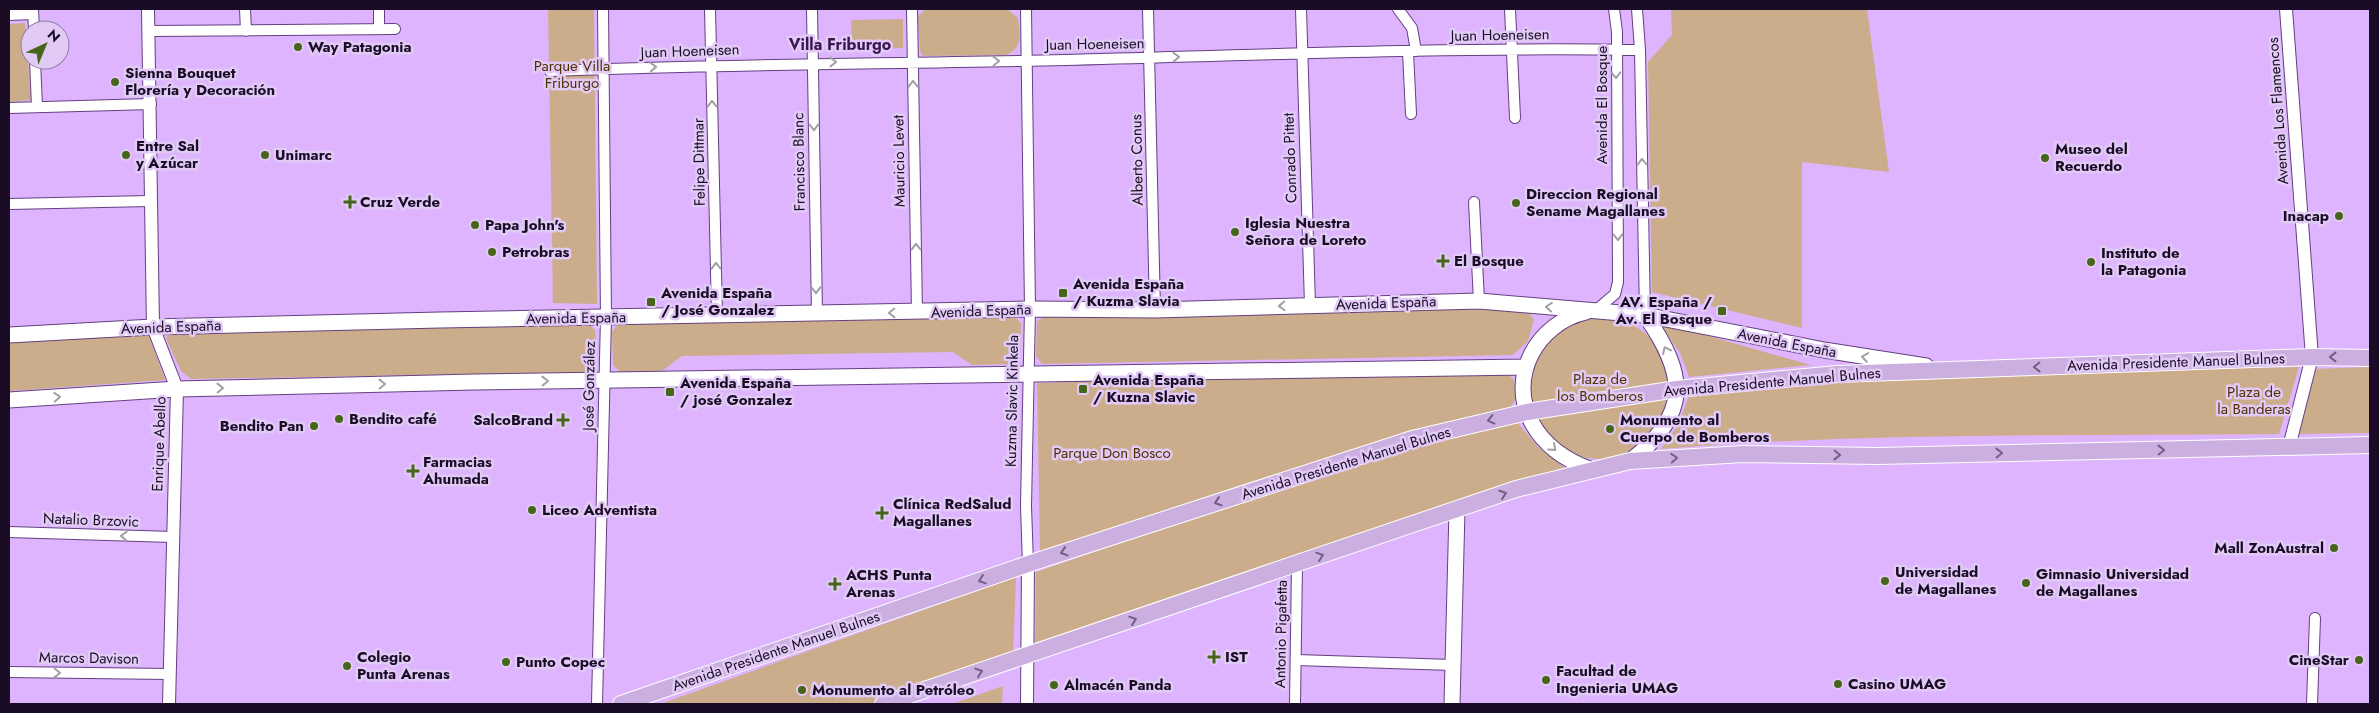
<svg xmlns="http://www.w3.org/2000/svg" width="2379" height="713" viewBox="0 0 2379 713" font-family="Jost,sans-serif">
	<rect width="100%" height="100%" fill="#ddb4fd"/>
	<!-- green -->
	<path fill="#ccad8b" d="M548,9H594L597,304L553,303Z
		M926,9H1007L1018,18C1020,34 1023,48 1006,55L923,56L920,51L918,16Z
		M1671,9H1867L1889,172L1802,162V328L1652,292L1648,62L1672,35Z
		M903,19V48L852,49L851,20Z
		M25,23L31,100L9,102V24Z
		M1519,307L1528,311L1534,320L1528,341L1513,355L1042,364L1036,356L1037,321L1046,316Z
		M1014,316L1021,323L1020,357L1013,364L972,365L953,352L682,356L662,371L620,372L613,365L612,332L618,324Z
		M1529 388a71 71 0 1 1 142 0a71 71 0 1 1-142 0Z
		M587,323L595,330L597,365L589,372L191,379L181,371L166,338L170,332Z
		M1666,324L1811,365L1689,377L1680,353L1661,326Z
		M148,333L165,380L9,391V343Z
		M2299,367L2279,434C2073,436 1866,432 1661,449L1678,425L1690,393L1908,375Z
		M2370,367V433L2298,434L2314,369Z
		M1504,370L1514,380L1516,399L1509,409L1410,434L1040,551L1037,383Z
		M1517,422L1538,447L1566,469L1035,659L1036,572L1419,440Z
		M1016,577L1013,655L872,704H660Z
		M1003,686L1002,704H952Z"/>
	<g fill="none" stroke-linecap="round" stroke-linejoin="round">
		<!-- minor casing -->
		<g stroke="#654080" stroke-width="12">
			<path id="minor" d="M33,9L34,30
				M245,9L246,31
				M379,9V29
				M710,9L717,315
				M812,9L817,315
				M912,9L917,313
				M1026,9L1030,309L1026,506L1028,564
				M1148,9L1155,310
				M1301,9L1310,305
				M1398,9L1412,28L1416,51
				M1510,9L1515,118
				M1637,9L1640,50L1645,315
				M9,15L33,14
				M148,31L395,29
				M1408,52L1411,114
				M35,60L37,107
				M550,71C722,64 894,64 1065,60C1257,55 1449,47 1640,50
				M9,108L151,104
				M1474,202L1479,301
				M9,204L150,201
				M1595,311L1615,294L1618,282L1617,32L1614,9
				M9,532L173,537
				M1296,660L1453,665
				M9,672L169,674
				M597,704L606,317L603,9
				M1295,704L1297,564
				M2312,704L2315,618"/>
		</g>
		<!-- tertiary casing -->
		<g stroke="#654080" stroke-width="14">
			<path id="tertiary" d="M148,9L153,327L177,389L169,704
				M2286,9L2312,357L2289,447
				M1027,704L1028,564"/>
		</g>
		<!-- secondary casing -->
		<g stroke="#654080" stroke-width="17">
			<path id="secondary" d="M1586,312C1537,323 1507,377 1532,423C1545,447 1567,461 1592,470
				M9,335L153,327L440,320L1030,309L1155,310L1479,301L1645,315L1824,350L1926,366
				M9,400L177,389L475,382L1526,367
				M1630,461C1691,414 1687,375 1645,315
				M1452,704L1457,510"/>
		</g>
		<!-- primary casing -->
		<g stroke="#fff" stroke-width="18">
			<path id="primary" d="M621,704L1028,564L1412,439L1527,412L1677,389L1837,374L2312,357L2370,358
				M883,704L1516,489L1630,461L1743,454L1878,456L2370,445"/>
		</g>
		<!-- minor -->
		<use href="#minor" stroke="#fff" stroke-width="10"/>
		<!-- tertiary -->
		<use href="#tertiary" stroke="#fff" stroke-width="12"/>
		<!-- secondary -->
		<use href="#secondary" stroke="#fff" stroke-width="15"/>
		<!-- primary -->
		<use href="#primary" stroke="#cbafe0" stroke-width="16"/>
	</g>
	<!-- one-way arrows -->
	<defs><path id="oneway-chevron" d="M-2-3.5L2.5 0L-2 3.5" fill="none" stroke-width="1.6" stroke-linecap="round" stroke-linejoin="round" transform="scale(1.25)"/></defs>
	<g stroke="#a49ea8">
		<use href="#oneway-chevron" transform="translate(1176 57) rotate(-2)"/>
		<use href="#oneway-chevron" transform="translate(996 61) rotate(-1)"/>
		<use href="#oneway-chevron" transform="translate(833 62)"/>
		<use href="#oneway-chevron" transform="translate(653 67) rotate(-2)"/>
		<use href="#oneway-chevron" transform="translate(1616 75) rotate(89)"/>
		<use href="#oneway-chevron" transform="translate(913 84) rotate(-91)"/>
		<use href="#oneway-chevron" transform="translate(712 104) rotate(-91)"/>
		<use href="#oneway-chevron" transform="translate(814 127) rotate(89)"/>
		<use href="#oneway-chevron" transform="translate(1642 162) rotate(-91)"/>
		<use href="#oneway-chevron" transform="translate(1618 237) rotate(89)"/>
		<use href="#oneway-chevron" transform="translate(916 247) rotate(-91)"/>
		<use href="#oneway-chevron" transform="translate(716 266) rotate(-91)"/>
		<use href="#oneway-chevron" transform="translate(816 290) rotate(89)"/>
		<use href="#oneway-chevron" transform="translate(1282 306) rotate(178)"/>
		<use href="#oneway-chevron" transform="translate(1549 307) rotate(-175)"/>
		<use href="#oneway-chevron" transform="translate(892 313) rotate(179)"/>
		<use href="#oneway-chevron" transform="translate(1666 350) rotate(-115)"/>
		<use href="#oneway-chevron" transform="translate(1865 357) rotate(-171)"/>
		<use href="#oneway-chevron" transform="translate(545 381) rotate(-1)"/>
		<use href="#oneway-chevron" transform="translate(382 384) rotate(-1)"/>
		<use href="#oneway-chevron" transform="translate(220 388) rotate(-1)"/>
		<use href="#oneway-chevron" transform="translate(57 397) rotate(-4)"/>
		<use href="#oneway-chevron" transform="translate(1553 448) rotate(42)"/>
		<use href="#oneway-chevron" transform="translate(124 536) rotate(-178)"/>
		<use href="#oneway-chevron" transform="translate(57 673) rotate(1)"/>
	</g>
	<g stroke="#735e83">
		<use href="#oneway-chevron" transform="translate(2333 357) rotate(-180)"/>
		<use href="#oneway-chevron" transform="translate(2037 367) rotate(179)"/>
		<use href="#oneway-chevron" transform="translate(1491 420) rotate(167)"/>
		<use href="#oneway-chevron" transform="translate(2161 450) rotate(-1)"/>
		<use href="#oneway-chevron" transform="translate(1999 453) rotate(-1)"/>
		<use href="#oneway-chevron" transform="translate(1837 455) rotate(1)"/>
		<use href="#oneway-chevron" transform="translate(1674 458) rotate(-4)"/>
		<use href="#oneway-chevron" transform="translate(1503 494) rotate(-19)"/>
		<use href="#oneway-chevron" transform="translate(1218 502) rotate(162)"/>
		<use href="#oneway-chevron" transform="translate(1064 552) rotate(162)"/>
		<use href="#oneway-chevron" transform="translate(1320 556) rotate(-19)"/>
		<use href="#oneway-chevron" transform="translate(982 580) rotate(161)"/>
		<use href="#oneway-chevron" transform="translate(1133 620) rotate(-19)"/>
		<use href="#oneway-chevron" transform="translate(979 672) rotate(-19)"/>
	</g>
	<!-- markers -->
	<g fill="#46651a" stroke="#e1caf6" stroke-width="2">
		<circle cx="298" cy="47" r="5"/>
		<circle cx="115" cy="82" r="5"/>
		<circle cx="126" cy="155" r="5"/>
		<circle cx="265" cy="155" r="5"/>
		<circle cx="2045" cy="158" r="5"/>
		<path d="M347.5 194.5h5v5h5v5h-5v5h-5v-5h-5v-5h5z"/>
		<circle cx="1516" cy="203" r="5"/>
		<circle cx="2339" cy="216" r="5"/>
		<circle cx="475" cy="225" r="5"/>
		<circle cx="1235" cy="232" r="5"/>
		<circle cx="492" cy="252" r="5"/>
		<path d="M1440.5 253.5h5v5h5v5h-5v5h-5v-5h-5v-5h5z"/>
		<circle cx="2091" cy="262" r="5"/>
		<rect x="1058" y="288" width="10" height="10" rx="2.5"/>
		<rect x="646" y="297" width="10" height="10" rx="2.5"/>
		<rect x="1717" y="306" width="10" height="10" rx="2.5"/>
		<rect x="1078" y="384" width="10" height="10" rx="2.5"/>
		<rect x="665" y="387" width="10" height="10" rx="2.5"/>
		<circle cx="339" cy="419" r="5"/>
		<path d="M560.5 412.5h5v5h5v5h-5v5h-5v-5h-5v-5h5z"/>
		<circle cx="314" cy="426" r="5"/>
		<circle cx="1610" cy="429" r="5"/>
		<path d="M410.5 463.5h5v5h5v5h-5v5h-5v-5h-5v-5h5z"/>
		<circle cx="532" cy="510" r="5"/>
		<path d="M879.5 505.5h5v5h5v5h-5v5h-5v-5h-5v-5h5z"/>
		<circle cx="2334" cy="548" r="5"/>
		<circle cx="1885" cy="581" r="5"/>
		<circle cx="2026" cy="583" r="5"/>
		<path d="M832.5 576.5h5v5h5v5h-5v5h-5v-5h-5v-5h5z"/>
		<path d="M1211.5 649.5h5v5h5v5h-5v5h-5v-5h-5v-5h5z"/>
		<circle cx="2359" cy="660" r="5"/>
		<circle cx="506" cy="662" r="5"/>
		<circle cx="347" cy="666" r="5"/>
		<circle cx="1546" cy="680" r="5"/>
		<circle cx="1838" cy="684" r="5"/>
		<circle cx="1054" cy="685" r="5"/>
		<circle cx="802" cy="690" r="5"/>
	</g>
	<g text-anchor="middle" dominant-baseline="central" stroke-width="5" stroke-linejoin="round" paint-order="stroke">
		<!-- street labels -->
		<g font-size="15" fill="#1b0c26" stroke="#e1caf6">
			<text transform="translate(1500 35) rotate(-1)">Juan Hoeneisen</text>
			<text transform="translate(1095 44) rotate(-1)">Juan Hoeneisen</text>
			<text transform="translate(690 51) rotate(-2)">Juan Hoeneisen</text>
			<text transform="translate(1602 105) rotate(-90)">Avenida El Bosque</text>
			<text transform="translate(2278 111) rotate(-94)">Avenida Los Flamencos</text>
			<text transform="translate(1290 158) rotate(-92)">Conrado Pittet</text>
			<text transform="translate(1137 160) rotate(-91)">Alberto Conus</text>
			<text transform="translate(899 161) rotate(-91)">Mauricio Levet</text>
			<text transform="translate(699 162) rotate(-91)">Felipe Dittmar</text>
			<text transform="translate(799 162) rotate(-91)">Francisco Blanc</text>
			<text transform="translate(1386 303) rotate(-2)">Avenida España</text>
			<text transform="translate(981 311) rotate(-2)">Avenida España</text>
			<text transform="translate(576 318) rotate(-1)">Avenida España</text>
			<text transform="translate(171 327) rotate(-2)">Avenida España</text>
			<text transform="translate(1787 343) rotate(11)">Avenida España</text>
			<text transform="translate(2176 362) rotate(-2)">Avenida Presidente Manuel Bulnes</text>
			<text transform="translate(1772 382) rotate(-5)">Avenida Presidente Manuel Bulnes</text>
			<text transform="translate(589 386) rotate(-89)">José González</text>
			<text transform="translate(1012 401) rotate(-89)">Kuzma Slavic Kinkela</text>
			<text transform="translate(159 444) rotate(-88)">Enrique Abello</text>
			<text transform="translate(1346 463) rotate(-17)">Avenida Presidente Manuel Bulnes</text>
			<text transform="translate(91 520) rotate(2)">Natalio Brzovic</text>
			<text transform="translate(1281 634) rotate(-89)">Antonio Pigafetta</text>
			<text transform="translate(776 651) rotate(-19)">Avenida Presidente Manuel Bulnes</text>
			<text transform="translate(89 658) rotate(1)">Marcos Davison</text>
		</g>
		<!-- poi labels -->
		<g font-size="15" font-weight="bold" fill="#1b0c26" stroke="#e1caf6" text-anchor="start">
			<text x="308" y="47">Way Patagonia</text>
			<text x="125" y="73">Sienna Bouquet<tspan x="125" dy="17">Florería y Decoración</tspan></text>
			<text x="136" y="146">Entre Sal<tspan x="136" dy="17">y Azúcar</tspan></text>
			<text x="2055" y="149">Museo del<tspan x="2055" dy="17">Recuerdo</tspan></text>
			<text x="275" y="155">Unimarc</text>
			<text x="1526" y="194">Direccion Regional<tspan x="1526" dy="17">Sename Magallanes</tspan></text>
			<text x="360" y="202">Cruz Verde</text>
			<text x="2329" y="216" text-anchor="end">Inacap</text>
			<text x="1245" y="223">Iglesia Nuestra<tspan x="1245" dy="17">Señora de Loreto</tspan></text>
			<text x="485" y="225">Papa John's</text>
			<text x="502" y="252">Petrobras</text>
			<text x="2101" y="253">Instituto de<tspan x="2101" dy="17">la Patagonia</tspan></text>
			<text x="1454" y="261">El Bosque</text>
			<text x="1073" y="284">Avenida España<tspan x="1073" dy="17">/ Kuzma Slavia</tspan></text>
			<text x="661" y="293">Avenida España<tspan x="661" dy="17">/ José Gonzalez</tspan></text>
			<text x="1712" y="302" text-anchor="end">AV. España /<tspan x="1712" dy="17">Av. El Bosque</tspan></text>
			<text x="1093" y="380">Avenida España<tspan x="1093" dy="17">/ Kuzna Slavic</tspan></text>
			<text x="680" y="383">Avenida España<tspan x="680" dy="17">/ josé Gonzalez</tspan></text>
			<text x="349" y="419">Bendito café</text>
			<text x="553" y="420" text-anchor="end">SalcoBrand</text>
			<text x="1620" y="420">Monumento al<tspan x="1620" dy="17">Cuerpo de Bomberos</tspan></text>
			<text x="304" y="426" text-anchor="end">Bendito Pan</text>
			<text x="423" y="462">Farmacias<tspan x="423" dy="17">Ahumada</tspan></text>
			<text x="893" y="504">Clínica RedSalud<tspan x="893" dy="17">Magallanes</tspan></text>
			<text x="542" y="510">Liceo Adventista</text>
			<text x="2324" y="548" text-anchor="end">Mall ZonAustral</text>
			<text x="1895" y="572">Universidad<tspan x="1895" dy="17">de Magallanes</tspan></text>
			<text x="2036" y="574">Gimnasio Universidad<tspan x="2036" dy="17">de Magallanes</tspan></text>
			<text x="846" y="575">ACHS Punta<tspan x="846" dy="17">Arenas</tspan></text>
			<text x="357" y="657">Colegio<tspan x="357" dy="17">Punta Arenas</tspan></text>
			<text x="1225" y="657">IST</text>
			<text x="2349" y="660" text-anchor="end">CineStar</text>
			<text x="516" y="662">Punto Copec</text>
			<text x="1556" y="671">Facultad de<tspan x="1556" dy="17">Ingenieria UMAG</tspan></text>
			<text x="1848" y="684">Casino UMAG</text>
			<text x="1064" y="685">Almacén Panda</text>
			<text x="812" y="690">Monumento al Petróleo</text>
		</g>
		<!-- park labels -->
		<g font-size="15" fill="#523100" stroke="#e1caf6">
			<text x="572" y="66">Parque Villa<tspan x="572" dy="17">Friburgo</tspan></text>
			<text x="1600" y="379">Plaza de<tspan x="1600" dy="17">los Bomberos</tspan></text>
			<text x="2254" y="392">Plaza de<tspan x="2254" dy="17">la Banderas</tspan></text>
			<text x="1112" y="453">Parque Don Bosco</text>
		</g>
		<!-- neighbourhood labels -->
		<g font-size="16" font-weight="bold" fill="#3b1653" stroke="#e1caf6">
			<text x="840" y="44">Villa Friburgo</text>
		</g>
	</g>
	<!-- border -->
	<rect width="2379" height="713" fill="none" stroke="#1b0c26" stroke-width="20"/>
	<!-- north arrow -->
	<g transform="translate(45 45) rotate(44)"><circle r="24" fill="#e1caf6" stroke="#927ea3"/>
	<path d="M0-4L9 19L0 12L-9 19Z" fill="#46651a"/>
	<text y="-8" font-size="14" font-weight="bold" text-anchor="middle" fill="#1b0c26">N</text>
	</g>
</svg>
